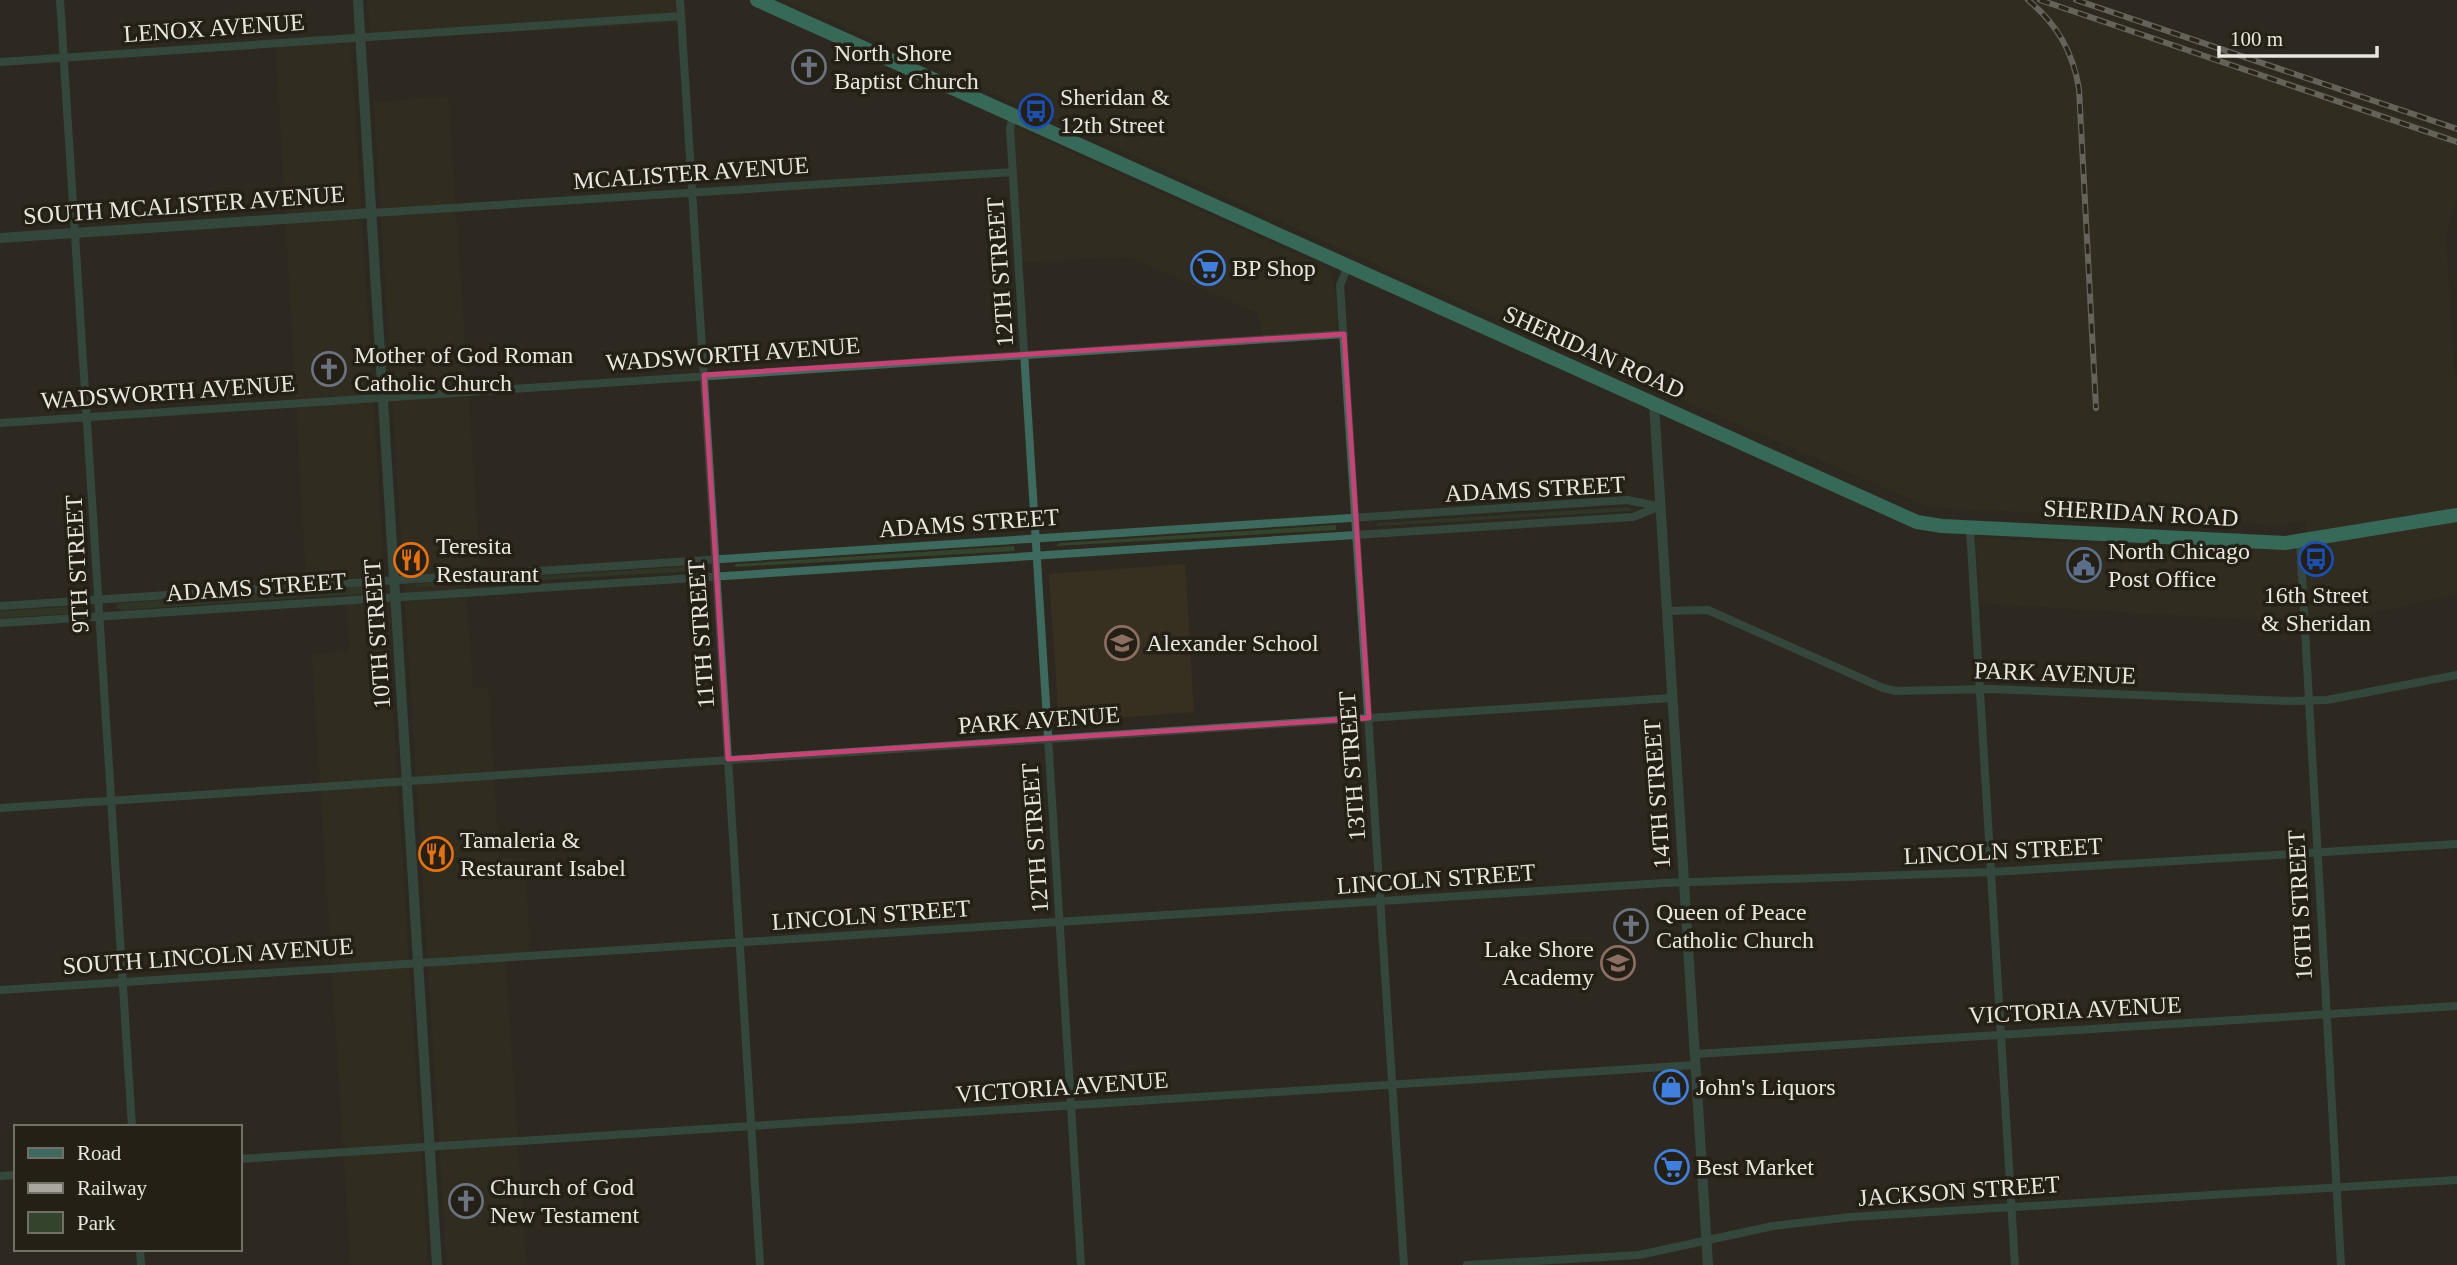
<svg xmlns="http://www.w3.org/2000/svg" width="2457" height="1265" viewBox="0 0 2457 1265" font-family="'Times New Roman',serif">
	<rect width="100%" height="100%" fill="#2e2920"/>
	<!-- built -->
	<path fill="#373020" d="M368,0H679L680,23L370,39Z
		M786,0H2047L2457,135V196L2446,236L2454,378H2457V594L2320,624L1980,603L1976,538L2193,549L2309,550L2305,521L2278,525L1929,507L1611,369Z
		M350,40L428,1265H351L312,654L350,651L346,591L307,593L276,45Z
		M448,97L481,583L465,584L473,688L488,687L499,859L525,858L530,957L505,959L526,1265H447L374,102Z
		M1009,124L1329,269L1336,295L1338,336L1264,337L1258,313L1130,257L1018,262Z
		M1185,564L1194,712L1059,722L1049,574Z"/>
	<!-- green -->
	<path fill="#33432c" d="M1629,507L1633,511L1376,526L1378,523Z
		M1336,525V530L1056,546L1059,543Z
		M1014,546L1015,551L734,567L736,564Z
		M694,566L695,571L414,587L416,584Z
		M373,586L376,588L374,593L122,610L116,607L119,603Z
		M80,606L82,613L0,618V611Z"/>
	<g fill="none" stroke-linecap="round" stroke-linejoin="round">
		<!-- minor -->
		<path stroke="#3d6a5e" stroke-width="8" d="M60,0L132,1127
			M680,0L760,1265
			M0,62L681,16
			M1014,115L1010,128L1081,1265
			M372,213L1013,172
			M1348,266L1340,285L1404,1265
			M0,423L1344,334
			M1970,528L2015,1265
			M2300,542L2341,1265
			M0,606L1627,500L1657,506
			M1667,611L1708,610L1883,688L1896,691L1991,689L2288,701L2327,700L2457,675
			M0,623L1633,517L1660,506
			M0,808L1672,698
			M0,990L1663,883L1991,872L2457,844
			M1695,1054L2457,1006
			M240,1159L1695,1065
			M0,1176L16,1175
			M140,1249L141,1265
			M1467,1265L1639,1255L1773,1226L1850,1217L2457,1180"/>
		<!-- tertiary -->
		<path stroke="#3d6a5e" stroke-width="10" d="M358,0L437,1265
			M0,238L372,213
			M1654,403L1708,1265"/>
		<!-- trunk -->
		<path stroke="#44b69c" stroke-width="14" d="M757,0L1917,522L1942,526L2285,543L2457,515"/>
		<!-- rail casing -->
		<g stroke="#a9a69e" stroke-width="6">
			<path id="rail" d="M2028,0C2057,24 2073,52 2079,89L2096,408
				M2040,0L2457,142
				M2076,0L2457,129"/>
		</g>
		<!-- rail -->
		<use href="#rail" stroke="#242016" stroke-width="3.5" stroke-dasharray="10" stroke-linecap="butt"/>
	</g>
	<!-- marked area -->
	<path d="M0 0H2457V1265H0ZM1344,334L1369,718L728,759L704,375Z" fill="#2e2920" fill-opacity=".55" fill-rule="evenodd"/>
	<path fill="none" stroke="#ca4175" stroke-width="5" stroke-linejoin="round" d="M1344,334L1369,718L728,759L704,375Z"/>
	<!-- icons -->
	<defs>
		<g id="church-ring" transform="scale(1.75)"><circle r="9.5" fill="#242016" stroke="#6b7280" stroke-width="1.5"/><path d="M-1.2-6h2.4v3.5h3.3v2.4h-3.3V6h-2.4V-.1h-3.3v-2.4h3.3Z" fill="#6b7280"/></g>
		<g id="bus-ring" transform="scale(1.75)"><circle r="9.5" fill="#242016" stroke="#1a4fb4" stroke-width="1.5"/><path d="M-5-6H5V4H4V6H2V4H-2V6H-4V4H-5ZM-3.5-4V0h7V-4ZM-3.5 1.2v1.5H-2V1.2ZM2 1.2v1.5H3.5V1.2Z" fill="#1a4fb4"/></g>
		<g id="supermarket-ring" transform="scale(1.75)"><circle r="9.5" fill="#242016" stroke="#3f7fe0" stroke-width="1.5"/><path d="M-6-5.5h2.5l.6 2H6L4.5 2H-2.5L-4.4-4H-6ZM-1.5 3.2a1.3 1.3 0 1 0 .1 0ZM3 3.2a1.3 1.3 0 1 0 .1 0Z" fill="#3f7fe0"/></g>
		<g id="restaurant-ring" transform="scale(1.75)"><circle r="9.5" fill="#242016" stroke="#e8710a" stroke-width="1.5"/><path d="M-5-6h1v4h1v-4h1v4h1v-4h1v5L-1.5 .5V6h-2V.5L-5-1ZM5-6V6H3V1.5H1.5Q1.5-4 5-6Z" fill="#e8710a"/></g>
		<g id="civic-ring" transform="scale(1.75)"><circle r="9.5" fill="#242016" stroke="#5c6f8a" stroke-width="1.5"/><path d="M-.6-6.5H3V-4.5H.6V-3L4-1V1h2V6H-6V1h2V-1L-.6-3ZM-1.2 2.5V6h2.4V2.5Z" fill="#5c6f8a"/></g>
		<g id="school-ring" transform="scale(1.75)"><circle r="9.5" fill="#242016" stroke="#8d6e63" stroke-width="1.5"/><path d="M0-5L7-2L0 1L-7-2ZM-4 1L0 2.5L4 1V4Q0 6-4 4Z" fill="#8d6e63"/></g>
		<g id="shop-ring" transform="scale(1.75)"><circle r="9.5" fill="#242016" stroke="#3f7fe0" stroke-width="1.5"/><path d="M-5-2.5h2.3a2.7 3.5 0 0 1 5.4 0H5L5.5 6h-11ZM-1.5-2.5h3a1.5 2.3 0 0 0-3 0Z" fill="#3f7fe0"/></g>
	</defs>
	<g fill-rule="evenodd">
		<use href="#church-ring" x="809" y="67"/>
		<use href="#bus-ring" x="1036" y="111"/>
		<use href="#supermarket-ring" x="1208" y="268"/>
		<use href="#church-ring" x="329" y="369"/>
		<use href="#bus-ring" x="2316" y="559"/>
		<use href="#restaurant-ring" x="411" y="560"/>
		<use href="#civic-ring" x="2084" y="565"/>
		<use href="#school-ring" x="1122" y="643"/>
		<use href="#restaurant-ring" x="436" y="854"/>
		<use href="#church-ring" x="1631" y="926"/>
		<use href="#school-ring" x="1618" y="963"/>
		<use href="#shop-ring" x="1671" y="1087"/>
		<use href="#supermarket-ring" x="1672" y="1167"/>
		<use href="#church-ring" x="466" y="1201"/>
	</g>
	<g text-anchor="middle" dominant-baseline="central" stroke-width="7" stroke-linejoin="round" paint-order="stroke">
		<!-- street labels -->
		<g font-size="24" fill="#e8e6df" stroke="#242016">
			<text transform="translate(214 28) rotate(-4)">LENOX AVENUE</text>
			<text transform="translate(691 173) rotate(-4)">MCALISTER AVENUE</text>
			<text transform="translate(184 205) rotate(-4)">SOUTH MCALISTER AVENUE</text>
			<text transform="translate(1000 272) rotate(-94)">12TH STREET</text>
			<text transform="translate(1594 352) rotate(24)">SHERIDAN ROAD</text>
			<text transform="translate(733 354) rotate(-4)">WADSWORTH AVENUE</text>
			<text transform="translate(168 392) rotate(-4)">WADSWORTH AVENUE</text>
			<text transform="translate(1535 489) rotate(-3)">ADAMS STREET</text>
			<text transform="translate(2141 513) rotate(3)">SHERIDAN ROAD</text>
			<text transform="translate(969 523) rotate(-4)">ADAMS STREET</text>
			<text transform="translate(77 564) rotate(-93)">9TH STREET</text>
			<text transform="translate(256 587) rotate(-4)">ADAMS STREET</text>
			<text transform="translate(377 634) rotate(-94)">10TH STREET</text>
			<text transform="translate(701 634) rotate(-94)">11TH STREET</text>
			<text transform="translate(2055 673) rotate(2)">PARK AVENUE</text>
			<text transform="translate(1039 720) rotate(-4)">PARK AVENUE</text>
			<text transform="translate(1352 766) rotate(-94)">13TH STREET</text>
			<text transform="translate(1657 794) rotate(-94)">14TH STREET</text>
			<text transform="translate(1035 838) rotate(-94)">12TH STREET</text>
			<text transform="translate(2003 851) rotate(-3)">LINCOLN STREET</text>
			<text transform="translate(1436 879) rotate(-4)">LINCOLN STREET</text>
			<text transform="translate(2300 905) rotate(-93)">16TH STREET</text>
			<text transform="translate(871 915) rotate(-4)">LINCOLN STREET</text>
			<text transform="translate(208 956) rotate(-4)">SOUTH LINCOLN AVENUE</text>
			<text transform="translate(2075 1010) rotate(-3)">VICTORIA AVENUE</text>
			<text transform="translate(1062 1087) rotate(-4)">VICTORIA AVENUE</text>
			<text transform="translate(1959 1191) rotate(-4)">JACKSON STREET</text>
		</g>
		<!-- poi labels -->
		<g font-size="24" fill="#e8e6df" stroke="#242016" text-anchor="start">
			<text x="834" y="53">North Shore<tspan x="834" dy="28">Baptist Church</tspan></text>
			<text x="1060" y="97">Sheridan &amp;<tspan x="1060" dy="28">12th Street</tspan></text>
			<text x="1232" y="268">BP Shop</text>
			<text x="354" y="355">Mother of God Roman<tspan x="354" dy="28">Catholic Church</tspan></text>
			<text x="436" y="546">Teresita<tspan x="436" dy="28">Restaurant</tspan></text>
			<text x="2108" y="551">North Chicago<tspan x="2108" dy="28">Post Office</tspan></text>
			<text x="2316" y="595" text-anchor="middle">16th Street<tspan x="2316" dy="28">&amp; Sheridan</tspan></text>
			<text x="1146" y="643">Alexander School</text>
			<text x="460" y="840">Tamaleria &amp;<tspan x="460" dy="28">Restaurant Isabel</tspan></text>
			<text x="1656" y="912">Queen of Peace<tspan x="1656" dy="28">Catholic Church</tspan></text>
			<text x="1594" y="949" text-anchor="end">Lake Shore<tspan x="1594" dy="28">Academy</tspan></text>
			<text x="1696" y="1087">John's Liquors</text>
			<text x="1696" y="1167">Best Market</text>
			<text x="490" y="1187">Church of God<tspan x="490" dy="28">New Testament</tspan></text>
		</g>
	</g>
	<!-- legend -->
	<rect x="14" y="1125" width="228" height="126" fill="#242016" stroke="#726f66" stroke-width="2"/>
	<rect x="28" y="1148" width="35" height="10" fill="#3d6a5e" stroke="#726f66" stroke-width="2"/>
	<text x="77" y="1160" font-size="21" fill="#e8e6df">Road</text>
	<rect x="28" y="1183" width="35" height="10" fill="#a9a69e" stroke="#726f66" stroke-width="2"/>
	<text x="77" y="1195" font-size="21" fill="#e8e6df">Railway</text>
	<rect x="28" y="1212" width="35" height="21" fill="#33432c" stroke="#726f66" stroke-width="2"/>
	<text x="77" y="1230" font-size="21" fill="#e8e6df">Park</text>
	<!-- scale -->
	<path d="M2219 46v10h158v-10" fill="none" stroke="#e8e6df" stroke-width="3.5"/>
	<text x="2230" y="46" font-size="21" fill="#e8e6df" stroke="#242016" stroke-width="5" paint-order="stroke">100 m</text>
</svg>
